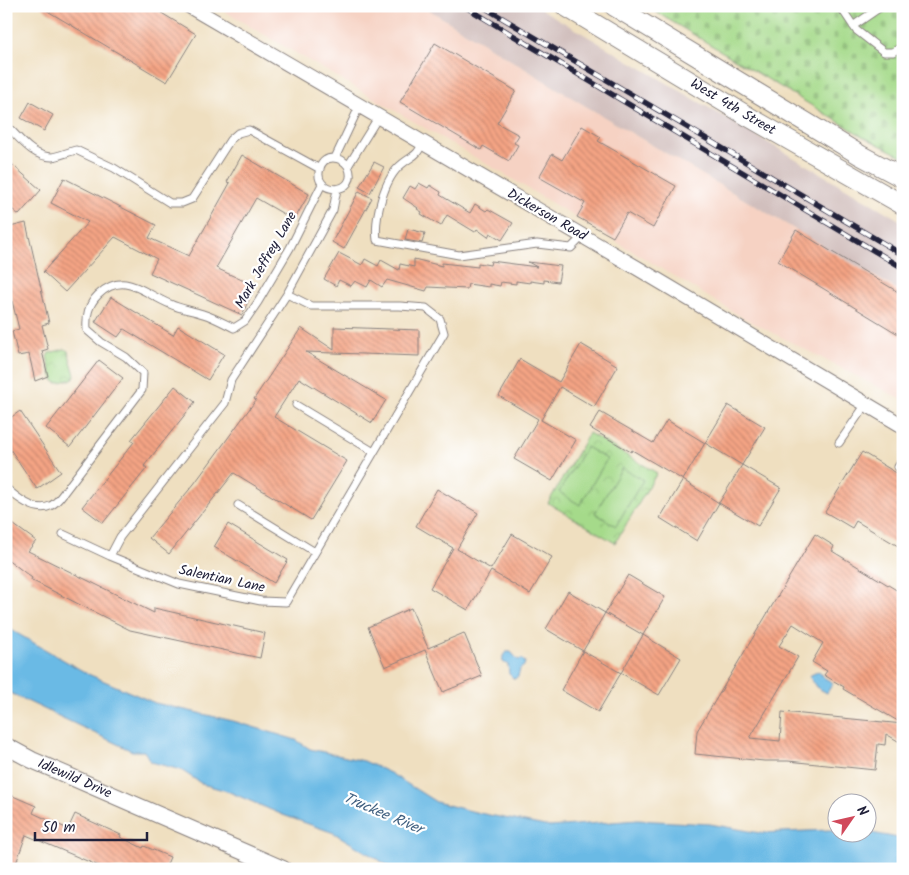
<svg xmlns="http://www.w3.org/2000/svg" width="909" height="875" viewBox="0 0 909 875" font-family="Kalam,sans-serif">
	<defs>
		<pattern id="cemetery-stones" width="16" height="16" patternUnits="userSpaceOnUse" patternTransform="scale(1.25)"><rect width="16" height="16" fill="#a5da8a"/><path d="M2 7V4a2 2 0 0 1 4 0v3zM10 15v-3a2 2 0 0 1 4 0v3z" fill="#8ebb78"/></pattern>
		<pattern id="park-crowns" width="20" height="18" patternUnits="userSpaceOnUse" patternTransform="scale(1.25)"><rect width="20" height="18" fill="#a5da8a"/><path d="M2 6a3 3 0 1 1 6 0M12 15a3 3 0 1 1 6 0" fill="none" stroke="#8ebb78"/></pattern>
		<pattern id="building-back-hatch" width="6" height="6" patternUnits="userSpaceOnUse" patternTransform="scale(1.25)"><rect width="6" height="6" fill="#f5a484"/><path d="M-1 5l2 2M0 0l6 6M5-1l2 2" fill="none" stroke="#c6856d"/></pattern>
	</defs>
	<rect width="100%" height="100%" fill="#fff"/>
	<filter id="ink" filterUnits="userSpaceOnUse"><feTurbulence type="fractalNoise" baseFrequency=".02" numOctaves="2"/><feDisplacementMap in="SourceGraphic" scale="10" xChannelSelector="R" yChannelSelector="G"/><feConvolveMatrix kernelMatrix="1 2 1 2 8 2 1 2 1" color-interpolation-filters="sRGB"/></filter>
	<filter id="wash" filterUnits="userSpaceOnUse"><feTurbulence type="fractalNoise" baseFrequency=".0096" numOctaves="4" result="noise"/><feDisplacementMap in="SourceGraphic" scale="20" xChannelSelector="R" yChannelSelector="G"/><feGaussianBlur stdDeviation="1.12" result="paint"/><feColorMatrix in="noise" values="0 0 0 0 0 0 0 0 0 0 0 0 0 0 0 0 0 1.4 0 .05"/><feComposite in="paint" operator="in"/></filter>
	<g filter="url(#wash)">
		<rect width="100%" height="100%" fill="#efdfc0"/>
		<!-- built -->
		<path fill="#f6d2c3" d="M215,6H423L584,105L903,293V400L742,317L502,173Z"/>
		<!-- railway -->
		<path fill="#d1bfbd" d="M423,6H536L903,222V293L584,105Z"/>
		<!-- cemetery -->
		<path fill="url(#cemetery-stones)" stroke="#647e62" d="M646,6H903V157L864,137Z"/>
		<!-- park -->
		<path fill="url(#park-crowns)" stroke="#647e62" d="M65,349L68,351L75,375L73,379L57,383L53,380L47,357L49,353Z
			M589,433L657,473L615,543L548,503Z"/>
		<!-- garden -->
		<path fill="#a5da8a" stroke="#647e62" d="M586,447L607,459L580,505L559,492Z
			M622,468L643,480L616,526L595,513Z"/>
		<!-- water -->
		<path fill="#6bbae5" stroke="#466e90" d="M6,627L88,674L155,703L233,721L296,740L310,749L364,761L390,773L436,802L479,813L550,827L637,820L710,824L760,833L829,830H836V832L872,833L903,839V869H394L334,833L283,815L227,791L202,784L181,770L151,762L144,751H132L6,691Z
			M506,652H511L518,660L522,659L525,662L524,666L520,669L518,677L514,679L509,674L508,665L503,662C502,657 503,655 506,652Z
			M819,671L823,677L833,683L827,693L816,687L809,676Z"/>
		<g id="blocks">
			<!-- building -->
			<path fill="url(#building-back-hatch)" fill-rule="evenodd" d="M39,6H150L196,34L167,82Z
				M435,43L516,91L497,123L519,135L514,143L518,145L509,161L483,146L481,150L400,102Z
				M30,102L53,115L44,131L21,118Z
				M582,126L601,137L598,141L676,186L653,228L627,213L613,237L577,217L585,203L539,177L552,154L562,160Z
				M242,155L309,194L294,220L256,198L216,268L255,286L242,315L150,273L157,259L115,237L65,292L43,272L88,222L51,203L64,178L156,225L149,238L189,256L230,183L227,182Z
				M6,159L41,190L19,215L6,204Z
				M374,162L384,167L370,193L359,187Z
				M419,183L428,188L430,185L436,189L441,192L440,195L470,213L475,204L486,211L488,209L513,223L502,240L490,233L488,237L477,229L475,232L447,215L441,226L421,214L422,212L417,209L418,208L403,198L410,186L415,189Z
				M359,191L372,198L344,249L332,242Z
				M26,223L49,323L42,325L48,349L42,351L48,376L35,381L29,354L18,356L12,331L19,329L6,277V228Z
				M408,229L425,233L422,243L405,240Z
				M796,230L903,295V337L778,261Z
				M339,253L362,265L365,259L378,266L381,260L399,270L400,264L414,267V259L442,266V263L478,267V263L490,265L491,261L537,267L528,262L561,266L558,282L544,280V283L530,281V283L516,281V284L501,282L500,286L489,284V287L468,284L467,289L428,287L426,291L387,280L382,287L371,280L367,287L355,281L351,286L339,280L336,286L324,279Z
				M111,297L173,335L178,326L224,354L208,380L124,329L118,337L95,322Z
				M334,327L419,330V356L306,352L386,400L372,423L299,378L274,417L347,461L311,520L234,473L169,554L149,538L194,484L256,400L254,399L301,328L334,350Z
				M581,344L618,366L594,407L560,387L541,420L576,440L552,481L514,459L538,419L499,396L520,359L559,382Z
				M99,360L123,378L70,447L46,428Z
				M175,386L195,402L144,466L147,468L103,523L82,507L134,442L131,440Z
				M728,405L765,427L742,465L705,443Z
				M20,411L61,472L37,489L6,443V421Z
				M600,412L653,443L667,420L705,443L683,480L632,450L631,452L590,428Z
				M862,452L903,477V549L856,521L852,528L825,512Z
				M742,465L781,488L758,526L719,503Z
				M683,480L719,503L697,541L660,518Z
				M437,489L478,513L457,549L491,569L512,534L552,557L530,594L491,571L468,610L430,588L453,548L416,526Z
				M6,519L36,541L28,551L154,613V608L265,633L260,658L130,630L31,580L32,578L6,558Z
				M228,524L288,560L274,583L214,547Z
				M815,534L834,546L832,551L903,594V744L886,734L885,745L878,744L875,770L788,761H764L695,754L697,731ZM793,624L823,643L812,662L827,671L824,675L844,687L843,689L903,724L782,712L780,741L750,738L798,657L779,646Z
				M628,575L665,597L643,635L605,613Z
				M568,591L605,613L583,651L546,629Z
				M411,608L428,648L464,633L482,676L443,692L425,650L385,667L368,627Z
				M643,635L681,658L659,695L621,673Z
				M583,651L621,673L598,712L561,690Z
				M6,793L36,806L33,813L68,829L75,814L121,835L120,837L143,848L144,846L170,857L165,869H106L26,835L14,869H6Z"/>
		</g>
	</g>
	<g filter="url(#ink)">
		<use href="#blocks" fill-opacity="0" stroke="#88807e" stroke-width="1"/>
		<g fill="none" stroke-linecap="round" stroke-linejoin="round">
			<!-- service casing -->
			<g stroke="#88807e" stroke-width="9">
				<path id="service" d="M840,6L856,30L884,52H893L903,46
					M853,26L882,6
					M6,125C19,137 32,157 52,157C59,156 68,152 76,150L114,168L170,203H182L192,199L230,140L238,133L249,130L320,169
					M423,142C416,158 414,154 402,164C384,178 374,218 377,240L459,255L537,244L571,248L583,236
					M335,158L360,105
					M348,166C341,156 324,154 320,168C311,196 361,196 348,166L379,116
					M287,294L231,380L225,403L120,537L110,556L179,584L261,601L286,602L444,333L440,319L426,308L400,306H311L287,294L333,210L337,189
					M296,405L374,452
					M839,443L866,404
					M903,459L898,467L903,470
					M6,488C16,497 36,513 50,506C55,504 59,499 62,495L142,390L143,373L126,357L101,342L87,330C86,316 88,305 98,295C124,270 143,293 170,304C180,309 192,310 203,314C213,317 224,323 234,328L245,321L258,302L290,248L322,184
					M238,505L315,552
					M63,534L110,556"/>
			</g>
			<!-- minor casing -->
			<g stroke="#88807e" stroke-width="16">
				<path id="minor" d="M189,6L639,269L903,426"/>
			</g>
			<!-- tertiary casing -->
			<g stroke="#88807e" stroke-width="18">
				<g id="tertiary">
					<path id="s1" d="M6,746L32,760L283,869"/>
				</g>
			</g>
			<!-- secondary casing -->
			<g stroke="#88807e" stroke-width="21">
				<g id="secondary">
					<path id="s2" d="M565,6L749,117L903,205"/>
					<path d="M614,6L860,155L903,178"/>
				</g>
			</g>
			<!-- path -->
			<path stroke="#88807e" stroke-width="2.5" stroke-dasharray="4 4" stroke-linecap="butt" d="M6,572L8,573"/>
			<!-- service -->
			<use href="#service" stroke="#fff" stroke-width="7"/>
			<!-- minor -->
			<use href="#minor" stroke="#fff" stroke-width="14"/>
			<!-- tertiary -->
			<use href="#tertiary" stroke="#fff" stroke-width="16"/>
			<!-- secondary -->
			<use href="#secondary" stroke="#fff" stroke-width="19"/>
			<!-- rail casing -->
			<g stroke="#22223b" stroke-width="5.5">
				<path id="rail" d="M464,6L903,268
					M482,6L903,255"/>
			</g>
			<!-- rail -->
			<use href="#rail" stroke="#fff" stroke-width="4" stroke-dasharray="11" stroke-linecap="butt"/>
		</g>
	</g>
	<g text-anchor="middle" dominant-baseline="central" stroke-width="4.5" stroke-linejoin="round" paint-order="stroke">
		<!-- street labels -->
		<g font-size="14" fill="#22223b" stroke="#fff">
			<text stroke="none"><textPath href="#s2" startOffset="196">West 4th Street</textPath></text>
			<text transform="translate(547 215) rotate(30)">Dickerson Road</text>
			<text transform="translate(266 260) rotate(-60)">Mark Jeffrey Lane</text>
			<text transform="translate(222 579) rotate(12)">Salentian Lane</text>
			<text stroke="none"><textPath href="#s1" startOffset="76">Idlewild Drive</textPath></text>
		</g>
		<!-- water labels -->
		<g font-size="15" font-style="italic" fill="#3f5f7f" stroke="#fff">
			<text transform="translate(383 814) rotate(23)">Truckee River</text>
		</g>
	</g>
	<!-- margin -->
	<rect width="909" height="875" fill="none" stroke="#fff" stroke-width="25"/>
	<!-- north arrow -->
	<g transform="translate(852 818) rotate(56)"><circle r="24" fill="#ffffff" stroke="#a7a7b1"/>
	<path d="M0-4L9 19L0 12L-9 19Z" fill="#d1495b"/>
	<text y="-8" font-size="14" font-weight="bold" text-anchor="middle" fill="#22223b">N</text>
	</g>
	<!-- scale -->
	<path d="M35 832v8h112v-8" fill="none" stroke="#22223b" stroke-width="2.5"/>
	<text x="42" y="832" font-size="15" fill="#22223b" stroke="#ffffff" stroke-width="4" paint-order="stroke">50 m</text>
</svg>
